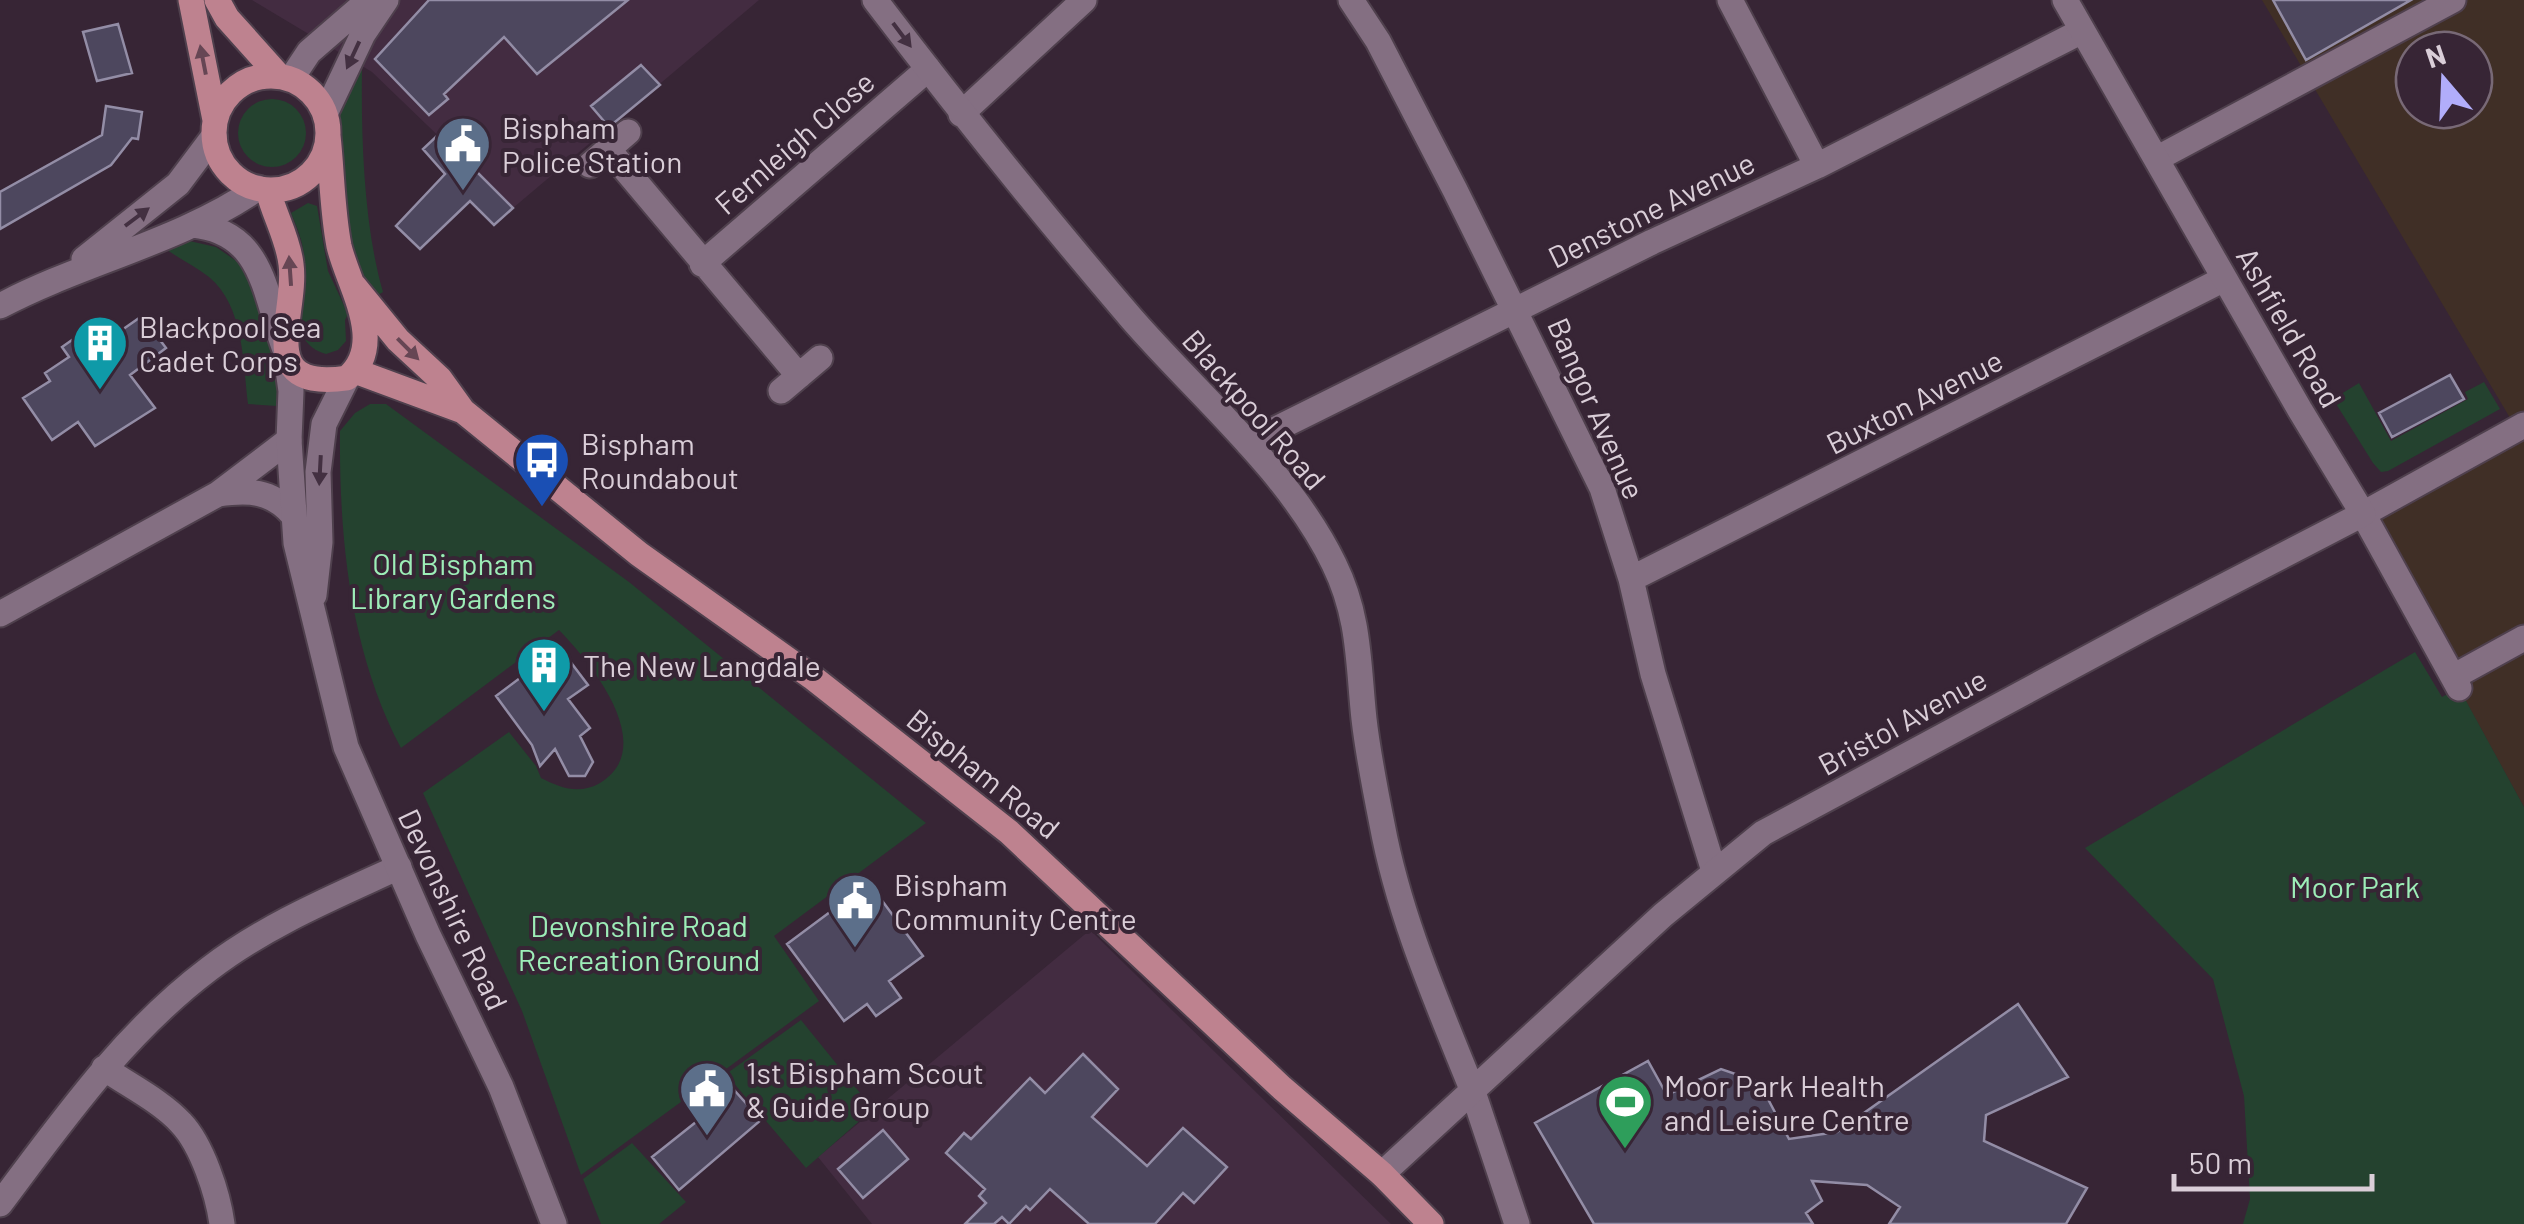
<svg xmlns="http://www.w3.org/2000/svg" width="2524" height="1224" viewBox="0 0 2524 1224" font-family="Barlow,sans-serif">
	<rect width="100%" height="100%" fill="#372535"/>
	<!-- built -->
	<path fill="#432c41" d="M252,0H759L513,208L372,72Z
		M1090,930L1391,1224H872L818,1157Z"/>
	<!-- industrial -->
	<path fill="#402f26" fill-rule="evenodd" d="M2262,0H2524V807L2363,514L2516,428ZM2414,50H2474V110H2414Z"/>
	<!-- green -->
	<path fill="#24422f" d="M362,70C361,138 364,227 383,292L370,300L347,258L336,120L350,78Z
		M238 133a34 34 0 1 1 68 0a34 34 0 1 1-68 0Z
		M308,203L317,206L328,271L348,314L345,320L346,341L338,350L326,354C283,342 305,292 304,260C304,243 297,228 291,213Z
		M185,240L216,247L248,269L279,384L277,406L248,404C243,363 244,306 209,277C195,266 177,258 162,246Z
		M2484,382L2500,409L2388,471L2381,472L2373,463L2333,399L2359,383L2391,441L2468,399L2465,392Z
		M370,404H386L629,582L926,823L774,936L819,1001L581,1175L522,1011L423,793L509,732L536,766L541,778C561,788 579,795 600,783C659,747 592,664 559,630L401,748C350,652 339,538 340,431L355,413Z
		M2415,652L2442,697L2459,688L2524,807V1224H2243L2250,1199L2244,1096L2213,979L2085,848Z
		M801,1020L873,1109L806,1168L726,1074Z
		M632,1143L686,1202L659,1224H601L583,1179Z"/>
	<!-- building -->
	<path fill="#4d475e" stroke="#938da6" stroke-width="2.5" d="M429,0H628L537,74L504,37L444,94L448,99L429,115L375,59Z
		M2273,0H2411L2306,60Z
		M118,24L132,73L97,81L83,32Z
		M641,65L660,85L609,127L591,106Z
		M106,106L142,112L138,139L132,138L111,165L0,229V192L102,135Z
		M439,134L513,208L494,225L470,201L420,249L396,226L445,174L423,149Z
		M142,316L166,348L130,375L155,408L95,446L78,422L52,440L23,398L50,381L45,373L69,357L62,347L82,333L89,343L114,325L119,332Z
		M2450,375L2464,399L2392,437L2379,413Z
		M560,648L588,685L568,699L590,728L580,736L593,762L585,776H569L555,749L540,766L532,745L496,696Z
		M869,883L923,956L889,981L901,998L876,1016L867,1004L844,1021L787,944Z
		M2018,1004L2068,1077L1986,1115L1984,1141L2087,1188L2066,1224H1889L1900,1207L1867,1185L1812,1181L1822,1201L1806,1213L1813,1224H1594L1535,1123L1648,1061L1667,1095L1721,1069L1759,1082L1789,1139L1837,1132Z
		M1083,1054L1118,1089L1092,1117L1147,1166L1183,1128L1227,1167L1194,1203L1183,1193L1155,1224H1089L1050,1189L1030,1210L1026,1206L1009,1224L1002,1217L994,1224H965L986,1203L979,1196L985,1189L946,1153L964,1133L971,1139L1030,1078L1045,1093Z
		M735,1091L761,1120L679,1190L652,1157Z
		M883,1130L908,1159L863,1198L838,1169Z"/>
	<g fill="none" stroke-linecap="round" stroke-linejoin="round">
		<!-- minor casing -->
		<g stroke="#4f404d" stroke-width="29">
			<path id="minor" d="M1351,0L1378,41L1455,190L1602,488L1631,579L1653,674L1714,871
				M1730,0L1817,166
				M961,114L1084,0
				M608,149L799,376
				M2158,158L2453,0
				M590,165L628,132
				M702,264L928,69
				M781,391L820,358
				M1248,443L1652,242L1817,166L2082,31
				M218,494C248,490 271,490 292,514
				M1631,579L2224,279
				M0,614L218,494L289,440
				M2453,677L2524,638
				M2459,688L2363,514L2524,425
				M104,1068C128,1085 161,1101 181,1123C202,1145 218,1194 222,1224
				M1472,1089L1517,1224
				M0,1204C63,1120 124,1033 209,969C266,925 334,897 399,867"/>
		</g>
		<!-- tertiary casing -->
		<g stroke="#4f404d" stroke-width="29">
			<path id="tertiary" d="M875,0C958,109 1043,215 1132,319C1199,396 1289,471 1334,564C1360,617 1358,663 1364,719C1368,754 1375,789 1382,824C1399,916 1437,1002 1472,1089
				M291,79L309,52L369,0
				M325,114L363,34L386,0
				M193,225C263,232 264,292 284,347
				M84,259L178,184L214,136
				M0,306C83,262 180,242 258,188
				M1382,1174L1663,915L1763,833L2149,625L2363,514L2300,410L2065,0"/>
		</g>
		<!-- secondary casing -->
		<g stroke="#4f404d" stroke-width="29">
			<path id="secondary" d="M286,355L291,391L289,440L296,543L346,747L428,935L501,1087L554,1224
				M314,595L320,542L318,472L324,424L347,378"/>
		</g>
		<!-- primary casing -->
		<g stroke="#4f404d" stroke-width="29">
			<path id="primary" d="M191,0L215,120
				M217,0L227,18L279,76
				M214 133a57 57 0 1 1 114 0a57 57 0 1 1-114 0Z
				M268,190C274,215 288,238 291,264C298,314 252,392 347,378C388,344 348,285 339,246C332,210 332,172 328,136
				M354,286L398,340L440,379L463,411L639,554L812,677L1009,832L1282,1088L1382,1174L1431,1224
				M355,371L463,411"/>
		</g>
		<!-- minor -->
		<use href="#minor" stroke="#846f82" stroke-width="25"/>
		<!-- tertiary -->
		<use href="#tertiary" stroke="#846f82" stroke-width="25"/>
		<!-- secondary -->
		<use href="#secondary" stroke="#846f82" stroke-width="25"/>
		<!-- primary -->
		<use href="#primary" stroke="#be828f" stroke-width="25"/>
	</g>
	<!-- one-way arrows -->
	<defs><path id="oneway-solid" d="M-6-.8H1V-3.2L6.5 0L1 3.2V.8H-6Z" transform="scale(2.5)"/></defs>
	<g fill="#433041">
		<use href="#oneway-solid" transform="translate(902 35) rotate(53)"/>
		<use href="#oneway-solid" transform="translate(353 55) rotate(115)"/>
		<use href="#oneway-solid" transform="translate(137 217) rotate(-37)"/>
		<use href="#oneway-solid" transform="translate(320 470) rotate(93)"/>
	</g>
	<g fill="#664654">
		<use href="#oneway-solid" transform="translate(203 60) rotate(-101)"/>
		<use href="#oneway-solid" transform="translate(290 271) rotate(-94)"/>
		<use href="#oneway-solid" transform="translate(408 349) rotate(45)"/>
	</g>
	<!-- icons -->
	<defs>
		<g id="civic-pin" transform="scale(2.875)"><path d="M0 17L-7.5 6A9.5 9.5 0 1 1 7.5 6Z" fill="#5c6f8a" stroke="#372535"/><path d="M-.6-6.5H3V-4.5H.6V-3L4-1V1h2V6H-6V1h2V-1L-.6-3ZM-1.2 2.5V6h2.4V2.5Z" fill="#fff"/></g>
		<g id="building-pin" transform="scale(2.875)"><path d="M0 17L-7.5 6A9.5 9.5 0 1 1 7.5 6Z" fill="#0f9aa8" stroke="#372535"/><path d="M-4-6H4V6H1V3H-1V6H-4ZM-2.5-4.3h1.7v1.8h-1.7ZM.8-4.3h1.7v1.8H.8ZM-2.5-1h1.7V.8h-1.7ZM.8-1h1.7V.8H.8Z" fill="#fff"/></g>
		<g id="bus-pin" transform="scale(2.875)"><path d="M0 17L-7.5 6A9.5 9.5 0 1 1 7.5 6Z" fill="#1a4fb4" stroke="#372535"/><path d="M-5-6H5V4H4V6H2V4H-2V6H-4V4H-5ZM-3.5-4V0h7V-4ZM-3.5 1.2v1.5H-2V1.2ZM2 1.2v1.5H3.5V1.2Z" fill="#fff"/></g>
		<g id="stadium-pin" transform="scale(2.875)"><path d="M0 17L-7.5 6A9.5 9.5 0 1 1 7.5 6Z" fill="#2e9e5b" stroke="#372535"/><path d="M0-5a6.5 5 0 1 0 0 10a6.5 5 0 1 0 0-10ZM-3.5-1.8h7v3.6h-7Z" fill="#fff"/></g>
	</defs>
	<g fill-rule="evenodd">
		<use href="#civic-pin" x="463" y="144"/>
		<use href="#building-pin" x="100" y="343"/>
		<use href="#bus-pin" x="542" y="460"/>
		<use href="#building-pin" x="544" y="665"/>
		<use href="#civic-pin" x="855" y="901"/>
		<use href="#civic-pin" x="707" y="1089"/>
		<use href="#stadium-pin" x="1625" y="1102"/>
	</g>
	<g text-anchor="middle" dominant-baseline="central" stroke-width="8" stroke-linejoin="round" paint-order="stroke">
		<!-- poi labels -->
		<g font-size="30" fill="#daced8" stroke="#372535" text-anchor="start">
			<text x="502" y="127">Bispham<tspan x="502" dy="34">Police Station</tspan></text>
			<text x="139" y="326">Blackpool Sea<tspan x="139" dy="34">Cadet Corps</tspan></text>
			<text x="581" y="443">Bispham<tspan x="581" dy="34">Roundabout</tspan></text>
			<text x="583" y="665">The New Langdale</text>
			<text x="894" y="884">Bispham<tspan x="894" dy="34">Community Centre</tspan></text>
			<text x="746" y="1072">1st Bispham Scout<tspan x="746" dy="34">&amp; Guide Group</tspan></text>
			<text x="1664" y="1085">Moor Park Health<tspan x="1664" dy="34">and Leisure Centre</tspan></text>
		</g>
		<!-- street labels -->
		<g font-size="30" fill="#daced8" stroke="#372535">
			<text transform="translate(794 142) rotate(-41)">Fernleigh Close</text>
			<text transform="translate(1651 209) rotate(-26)">Denstone Avenue</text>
			<text transform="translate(2290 327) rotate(60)">Ashfield Road</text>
			<text transform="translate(1914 401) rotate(-27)">Buxton Avenue</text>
			<text transform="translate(1597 408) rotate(66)">Bangor Avenue</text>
			<text transform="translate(1255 409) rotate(49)">Blackpool Road</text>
			<text transform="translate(1902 721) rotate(-29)">Bristol Avenue</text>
			<text transform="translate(984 773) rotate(39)">Bispham Road</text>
			<text transform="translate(454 909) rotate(65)">Devonshire Road</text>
		</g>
		<!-- park labels -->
		<g font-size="30" fill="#9deeb8" stroke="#372535">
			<text x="453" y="563">Old Bispham<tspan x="453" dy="34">Library Gardens</tspan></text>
			<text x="2355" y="886">Moor Park</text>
			<text x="639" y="925">Devonshire Road<tspan x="639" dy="34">Recreation Ground</tspan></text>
		</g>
	</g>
	<!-- north arrow -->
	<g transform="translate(2444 80) rotate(341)"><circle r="48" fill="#372535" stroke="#786976" stroke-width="2.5"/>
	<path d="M0-8L18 38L0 25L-18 38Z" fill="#b1adfa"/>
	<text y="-15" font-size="28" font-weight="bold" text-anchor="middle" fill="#daced8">N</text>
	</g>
	<!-- scale -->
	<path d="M2174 1174v15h198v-15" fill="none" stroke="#daced8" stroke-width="5"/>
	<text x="2189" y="1174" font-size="30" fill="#daced8" stroke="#372535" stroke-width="8" paint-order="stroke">50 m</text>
</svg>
